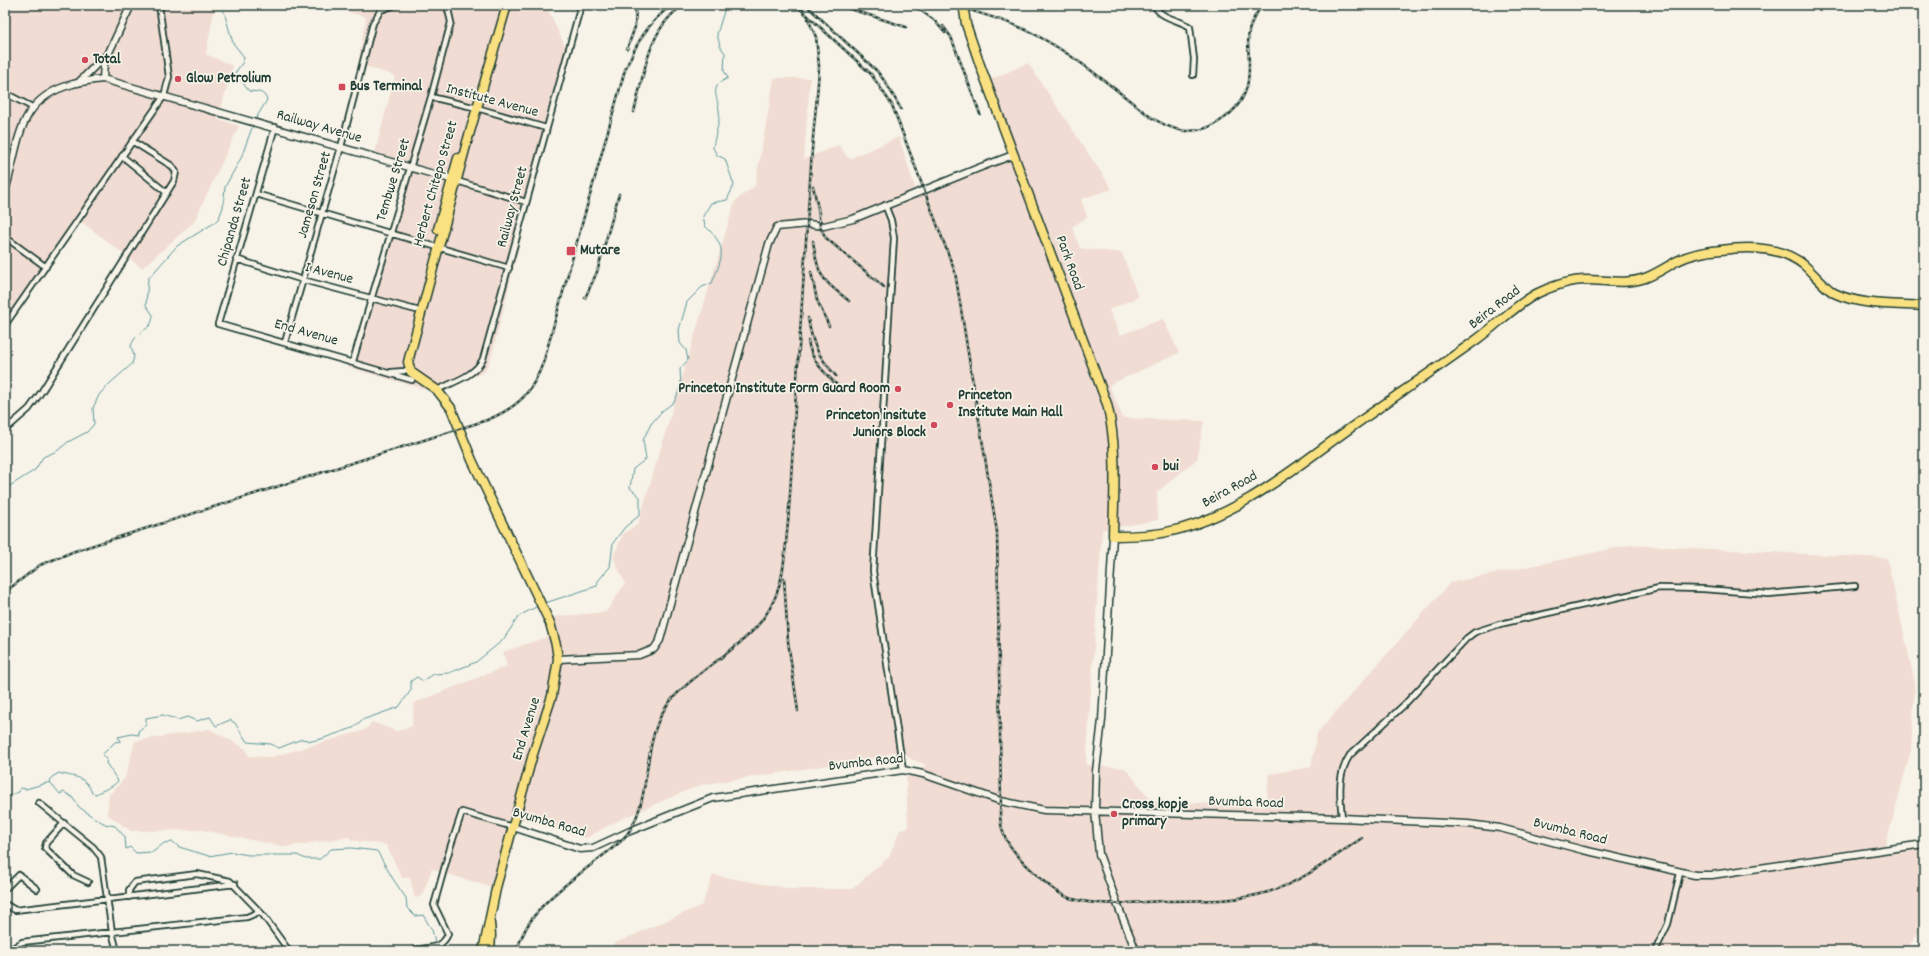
<svg xmlns="http://www.w3.org/2000/svg" width="1929" height="956" viewBox="0 0 1929 956" font-family="Dekko,sans-serif">
	<rect width="100%" height="100%" fill="#f7f3e8"/>
	<filter id="ink" filterUnits="userSpaceOnUse"><feTurbulence type="fractalNoise" baseFrequency=".025" numOctaves="2"/><feDisplacementMap in="SourceGraphic" scale="8" xChannelSelector="R" yChannelSelector="G"/><feConvolveMatrix kernelMatrix="1 2 1 2 8 2 1 2 1" color-interpolation-filters="sRGB"/></filter>
	<g filter="url(#ink)">
		<!-- built -->
		<path fill="#f1dcd3" d="M5,5H215L206,54L233,66L218,119L239,126L194,222L142,268L78,219L5,319Z
			M324,5H546L567,50L492,355L485,372L434,392L347,367L412,164L375,152L395,76L358,64L366,17Z
			M1028,63L1112,189L1081,199L1087,217L1072,227L1080,248L1122,253L1138,297L1109,310L1120,335L1163,319L1179,353L1109,385L1123,418L1204,421L1197,459L1157,492L1158,520L1102,530L1086,765L1125,768L1152,801L1266,806L1269,774L1311,767L1317,733L1450,583L1630,545L1887,558L1915,683L1911,750L1883,855L1924,847V924L1906,951H613V944L702,905L713,875L792,889H852L889,857L900,830L908,828L906,778L926,765L911,759L900,750L881,757L700,785L623,818L586,838L518,818L493,888L432,869L422,896L415,898L410,878H402L386,845L351,840L349,837L286,847L202,830L131,831L107,814L109,795L125,778L135,741L210,729L246,749L249,756L272,757L365,730L372,722L397,731L412,726L414,703L507,666L503,652L555,634L552,617L606,612L625,583L613,557L623,534L638,524L735,201L755,186L774,78H810L804,159L839,145L849,159L899,137L916,191L1015,154L990,80Z"/>
		<g fill="none" stroke-linecap="round" stroke-linejoin="round">
			<!-- stream -->
			<path stroke="#5a969b" stroke-width="1" d="M222,5L233,43L244,57L243,62L235,73L249,91C258,92 264,91 267,100L255,120
				M5,489L35,470L43,457L57,451L68,442L87,432L94,424L93,408L99,395L107,386L132,364L134,356L131,346C138,327 152,333 153,315L146,305L148,279L177,246L214,223L219,218L223,207L225,187L241,158L253,125
				M545,603L597,586L598,581L610,567L613,543L625,527L640,515V497L630,488L633,469L646,459L643,440L651,424L662,411L674,402L681,386L680,369L688,360L686,350L680,343L679,330L687,302L702,287L712,283C723,256 728,247 705,226L703,216L711,203L727,200L734,185L725,159L717,155L713,148C714,138 721,119 719,110C717,94 709,87 728,78L724,71L725,53L720,46L717,34L725,8L723,5
				M50,782L52,777L59,773C76,778 85,775 92,793L96,794C104,789 112,788 118,781L106,763L107,759L102,755L115,742L121,741L118,737L132,734L139,735L138,731L146,725V718L163,715L178,720L187,717L197,721L210,717L216,726L230,720L235,723L247,742L271,744L279,748L302,739L312,741L321,739L353,728L362,720L399,707L411,690V681L417,677L423,681L434,674L449,673L476,662L503,640L519,616L538,606
				M5,801L10,795L19,792L20,788L26,789L50,782L60,794L64,792L72,797L79,807L93,817L105,824L115,826L125,837L126,849L130,847L136,853L153,852L164,843L173,842L179,847L209,856L232,852L248,855H297L306,859H320L331,849L351,848L377,851L393,879L406,898L407,908L415,916L423,915L432,930L436,945"/>
			<!-- street casing -->
			<g stroke="#1f3d34" stroke-width="8">
				<path id="street" d="M1154,5C1161,19 1178,19 1190,27L1194,59L1193,75
					M5,93L32,107
					M431,97L477,108L546,128
					M275,127L218,324L412,380
					M122,156L167,193
					M457,181L526,202
					M256,194L509,268
					M885,205L891,220L894,238L873,571L903,770
					M5,237L46,267
					M236,259L303,280L416,310
					M5,325L164,96L169,77L159,5
					M285,342L341,147L373,23L381,10L395,5
					M353,361L431,97L451,22L447,5
					M391,372L404,371L409,369
					M437,390C453,382 475,376 483,359L581,5
					M5,430L29,409L42,391L174,181L176,172L172,166L132,141
					M39,803L93,847L101,857L112,932L117,951
					M1342,818C1340,797 1337,774 1350,755L1404,705L1467,638L1475,632L1500,624L1659,588L1703,589L1769,594L1855,586
					M64,823L46,843L45,848L73,875L88,882
					M5,889L19,875L37,889
					M129,897V890L135,882L197,874L230,881L263,915L289,951
					M5,904L15,910L235,884
					M5,948L10,950L22,942L247,917L259,912
					M413,951C427,946 441,951 448,934L434,905L450,848L462,812L513,827
					M1655,951L1668,924L1680,873"/>
			</g>
			<!-- secondary casing -->
			<g stroke="#1f3d34" stroke-width="9">
				<path id="secondary" d="M103,79L104,63L131,5
					M78,83L104,57
					M5,191C20,144 15,99 73,84C83,81 93,80 103,79L454,180
					M1113,536L1102,720L1096,771L1095,811L1099,854L1118,906L1136,951
					M558,659L639,655L654,649L660,640L769,244L777,227L808,224L824,226L853,219L981,167L1013,155
					M513,827L580,849L593,848L630,831L713,798L903,770L923,774L1001,801L1044,810L1342,818L1468,824L1500,828L1583,850L1695,875H1712L1924,844"/>
			</g>
			<!-- highway casing -->
			<g stroke="#1f3d34" stroke-width="11">
				<path id="highway" d="M964,10L966,24L980,65L1107,404C1118,447 1114,492 1113,536C1131,536 1149,536 1167,532C1236,518 1293,469 1349,429C1391,399 1434,370 1476,340C1497,325 1515,305 1538,293C1553,286 1569,280 1586,280C1605,280 1626,285 1645,278C1656,274 1666,267 1677,261C1689,255 1707,251 1721,250C1749,246 1781,246 1804,265C1814,274 1823,286 1834,293C1861,306 1895,304 1924,306
					M438,229L458,158
					M490,923L491,935L490,951
					M483,951L497,884L533,754L552,696L558,659L556,645L550,623L472,460L451,408L437,390L411,372L408,362L467,142L507,5"/>
			</g>
			<!-- street -->
			<use href="#street" stroke="#f7f3e8" stroke-width="4.5"/>
			<!-- secondary -->
			<use href="#secondary" stroke="#f7f3e8" stroke-width="6"/>
			<!-- highway -->
			<use href="#highway" stroke="#f9e181" stroke-width="8"/>
			<!-- rail casing -->
			<g stroke="#1f3d34" stroke-width="2.5">
				<path id="rail" d="M796,5L871,74L892,105L955,272L997,532L1001,801C999,812 1000,827 1005,837C1013,855 1054,895 1073,899C1102,907 1133,902 1163,901C1200,900 1231,903 1268,892C1302,882 1332,858 1362,838
					M806,5L877,71L886,83L901,109
					M838,5L906,27
					M913,5L934,20L945,33
					M953,5C981,14 1010,21 1036,35C1078,57 1114,89 1152,118C1163,124 1174,130 1186,131C1214,132 1244,109 1248,81C1253,49 1238,34 1263,5
					M943,26L951,37L980,114
					M627,49L635,27L636,5
					M634,112C644,75 648,27 684,5
					M813,186L819,213
					M818,207L820,227L826,238L884,287
					M813,241C818,278 821,278 849,301
					M811,272L817,300L829,326
					M585,298L597,272L619,194
					M808,318C812,344 818,356 836,376
					M808,341C811,361 824,372 838,386
					M784,578L788,641L798,711
					M5,592L40,565L75,551L487,420C519,407 533,392 544,360L625,70C636,44 648,22 672,5
					M517,951C527,908 569,883 601,857C611,849 623,842 630,830C654,791 640,735 672,699C701,666 753,644 772,604C785,579 785,549 788,522C791,484 793,446 795,408C800,322 807,236 812,150C814,122 818,94 819,66L816,37L808,19"/>
			</g>
			<!-- rail -->
			<use href="#rail" stroke="#f7f3e8" stroke-width="1" stroke-dasharray="3" stroke-linecap="butt"/>
			<!-- highway-bridge casing -->
			<g stroke="#1f3d34" stroke-width="11" stroke-linecap="butt">
				<path id="highway-bridge" d="M964,5V10"/>
			</g>
			<!-- highway-bridge -->
			<use href="#highway-bridge" stroke="#f9e181" stroke-width="8"/>
		</g>
	</g>
	<!-- markers -->
	<g fill="#d1495b" stroke="#f7f3e8" stroke-width="1.5">
		<circle cx="85" cy="60" r="4"/>
		<circle cx="178" cy="79" r="4"/>
		<rect x="338" y="83" width="8" height="8" rx="2"/>
		<rect x="566" y="246" width="10" height="10" rx="2"/>
		<circle cx="898" cy="389" r="4"/>
		<circle cx="950" cy="405" r="4"/>
		<circle cx="934" cy="425" r="4"/>
		<circle cx="1155" cy="467" r="4"/>
		<circle cx="1114" cy="814" r="4"/>
	</g>
	<g text-anchor="middle" dominant-baseline="central" stroke-width="3.5" stroke-linejoin="round" paint-order="stroke">
		<!-- poi labels -->
		<g font-size="15" font-weight="bold" fill="#1f3d34" stroke="#f7f3e8" text-anchor="start">
			<text x="93" y="60">Total</text>
			<text x="186" y="79">Glow Petrolium</text>
			<text x="350" y="87">Bus Terminal</text>
			<text x="580" y="251">Mutare</text>
			<text x="890" y="389" text-anchor="end">Princeton Institute Form Guard Room</text>
			<text x="958" y="396">Princeton<tspan x="958" dy="17">Institute Main Hall</tspan></text>
			<text x="926" y="416" text-anchor="end">Princeton insitute<tspan x="926" dy="17">Juniors Block</tspan></text>
			<text x="1163" y="467">bui</text>
			<text x="1122" y="805">Cross kopje<tspan x="1122" dy="17">primary</tspan></text>
		</g>
		<!-- street labels -->
		<g font-size="15" fill="#1f3d34" stroke="#f7f3e8">
			<text transform="translate(492 101) rotate(15)">Institute Avenue</text>
			<text transform="translate(319 127) rotate(16)">Railway Avenue</text>
			<text transform="translate(394 180) rotate(-73)">Tembwe Street</text>
			<text transform="translate(436 184) rotate(-74)">Herbert Chitepo Street</text>
			<text transform="translate(315 195) rotate(-74)">Jameson Street</text>
			<text transform="translate(513 207) rotate(-75)">Railway Street</text>
			<text transform="translate(235 222) rotate(-74)">Chipanda Street</text>
			<text transform="translate(1069 263) rotate(70)">Park Road</text>
			<text transform="translate(329 274) rotate(15)">I Avenue</text>
			<text transform="translate(1495 308) rotate(-38)">Beira Road</text>
			<text transform="translate(306 333) rotate(16)">End Avenue</text>
			<text transform="translate(1230 490) rotate(-29)">Beira Road</text>
			<text transform="translate(527 729) rotate(-73)">End Avenue</text>
			<text transform="translate(866 763) rotate(-6)">Bvumba Road</text>
			<text transform="translate(1246 803) rotate(2)">Bvumba Road</text>
			<text transform="translate(549 823) rotate(16)">Bvumba Road</text>
			<text transform="translate(1570 832) rotate(14)">Bvumba Road</text>
		</g>
	</g>
	<!-- margin -->
	<rect width="1929" height="956" fill="none" stroke="#f7f3e8" stroke-width="20"/>
	<rect x="10" y="10" width="1909" height="936" fill="none" stroke="#1f3d34" stroke-width="1.5" filter="url(#ink)"/>
</svg>
